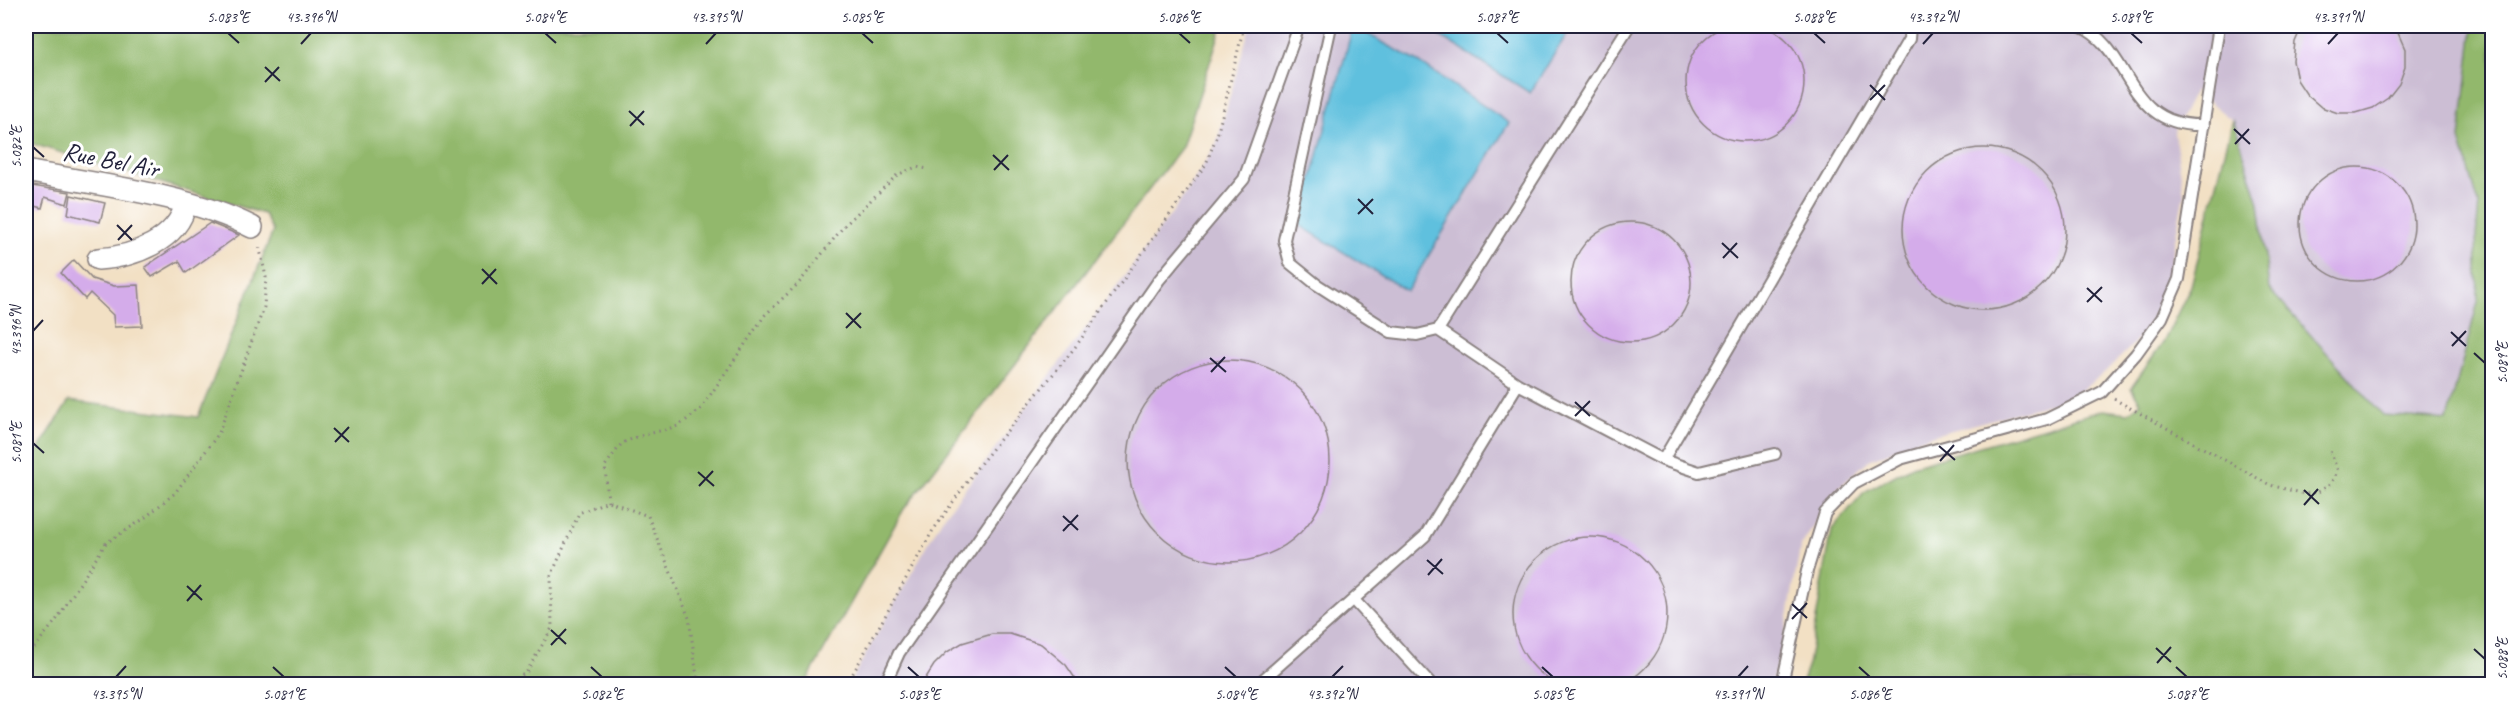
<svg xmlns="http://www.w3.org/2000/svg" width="2518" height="710" viewBox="0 0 2518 710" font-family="Caveat,sans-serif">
	<rect width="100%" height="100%" fill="#fff"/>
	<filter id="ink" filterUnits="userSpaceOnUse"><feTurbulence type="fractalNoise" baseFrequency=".0167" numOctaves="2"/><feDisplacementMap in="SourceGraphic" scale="12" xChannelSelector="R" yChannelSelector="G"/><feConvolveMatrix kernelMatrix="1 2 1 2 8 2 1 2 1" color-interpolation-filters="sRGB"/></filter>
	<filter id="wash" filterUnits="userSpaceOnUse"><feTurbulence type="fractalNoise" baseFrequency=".008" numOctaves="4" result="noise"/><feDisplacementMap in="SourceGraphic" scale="24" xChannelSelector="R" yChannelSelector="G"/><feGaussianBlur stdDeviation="1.35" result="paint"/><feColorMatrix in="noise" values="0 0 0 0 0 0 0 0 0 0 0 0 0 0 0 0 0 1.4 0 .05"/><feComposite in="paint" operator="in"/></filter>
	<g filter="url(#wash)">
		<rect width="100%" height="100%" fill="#f2e0c4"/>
		<!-- industrial -->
		<path fill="#ccbed4" d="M1250,26H2473L2460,139L2479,204L2476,236L2478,303L2447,420L2383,415L2269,289L2259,203L2233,121L2195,90L2174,132L2184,194L2165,291L2144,333L2106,372L2069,399L1926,437L1869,460L1832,494L1800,548L1782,651L1771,684H849L941,521L1180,202L1216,145Z"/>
		<!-- forest -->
		<path fill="#92b86c" stroke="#5a6d54" stroke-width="1.5" d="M28,26H1222L1182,147L904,509L805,684H26V469L69,401L198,417L273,231L264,214L26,142Z
			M2473,26H2492V684H1801L1808,665L1832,529L1864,492L1912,466L2103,410L2128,413L2141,403L2131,388L2163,343L2191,286L2233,120L2259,203L2269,289L2383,415L2447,420L2478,302L2476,236L2479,204L2460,139Z"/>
		<!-- water -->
		<path fill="#5fc0de" stroke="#40718c" stroke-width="1.5" d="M1353,26L1420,63L1509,123L1407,291L1299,225Z
			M1447,26H1572L1530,93L1440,36Z"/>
		<g id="blocks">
			<!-- building -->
			<path fill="#d4acea" d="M1686 82a59 59 0 1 1 118 0a59 59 0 1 1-118 0Z
				M2302,26H2395L2405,49V67L2399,84L2388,98L2373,108L2356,113H2338L2321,107L2307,95L2297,80L2293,61L2295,42Z
				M1903 229a81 81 0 1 1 162 0a81 81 0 1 1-162 0Z
				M2300 224a57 57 0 1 1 114 0a57 57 0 1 1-114 0Z
				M26,185L70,192L67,204L45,197L42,208L26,204Z
				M71,195L105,203L100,222L68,214Z
				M1571 282a60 60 0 1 1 120 0a60 60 0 1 1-120 0Z
				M210,223L239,235L186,273L179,261L152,277L145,267Z
				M74,260L92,279L114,286L139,285L142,326L114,327L113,315L90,293L85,299L61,273Z
				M1128 461a101 101 0 1 1 202 0a101 101 0 1 1-202 0Z
				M1513 614a77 77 0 1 1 154 0a77 77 0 1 1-154 0Z
				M992,634H1010L1041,644L1066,665L1079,684H922L934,665L947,652L962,643Z"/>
		</g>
	</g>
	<g filter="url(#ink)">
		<use href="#blocks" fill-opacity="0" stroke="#8a8180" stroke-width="1.5"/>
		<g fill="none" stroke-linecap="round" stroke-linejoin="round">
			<!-- lane casing -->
			<g stroke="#8a8180" stroke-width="14">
				<path id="lane" d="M1331,26L1284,240L1290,263L1316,284L1391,332L1417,335L1438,330L1518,384L1663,460L1699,472L1775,454
					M2079,26C2133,48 2124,128 2204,125
					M1438,330L1629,26
					M1663,460L1909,39L1910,26
					M1354,600L1431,684
					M885,684L899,653L1159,280L1244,179L1299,26
					M1258,684L1425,536L1518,384
					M1782,684L1807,571L1825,513L1854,483L1900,459L2047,419L2102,392L2136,354L2162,318L2179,279L2219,26"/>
			</g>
			<!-- street casing -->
			<g stroke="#8a8180" stroke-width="24">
				<path id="street" d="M26,171C98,185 187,194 252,227
					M98,259C133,257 178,241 186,203"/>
			</g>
			<!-- path -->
			<path stroke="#8a8180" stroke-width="3" stroke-dasharray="1.5 4.5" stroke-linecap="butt" d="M2114,399L2270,485L2305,494L2316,493L2328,486L2335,477L2337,469L2330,451
				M608,501L605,466L622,443L637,437L678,426L700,410L765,315L799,283L844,226L897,175L916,167L928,169
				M26,657L55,622L106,543L142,520L175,493L219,433L264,307L266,277L259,245
				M506,684L526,673L552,628L551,576L579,513L608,501L648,516L689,618L698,684
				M847,684L932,532L976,469L1076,346L1206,164L1218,132L1244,26"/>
			<!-- lane -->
			<use href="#lane" stroke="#fff" stroke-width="10"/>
			<!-- street -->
			<use href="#street" stroke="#fff" stroke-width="21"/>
		</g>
	</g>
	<!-- ticks -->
	<path fill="none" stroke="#22223b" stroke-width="2" d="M228,33L239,43M545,33L556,43M862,33L873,43M1179,33L1190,43M1497,33L1508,43M1814,33L1825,43M2131,33L2142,43M301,44L311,33M706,44L716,33M1923,44L1933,33M2328,44L2338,33M265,67L280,81M265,82L279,67M1870,85L1885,100M1870,100L1885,85M629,111L644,125M630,126L644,111M2234,129L2250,144M2235,144L2249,129M33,147L44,157M993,155L1009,170M994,170L1008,155M1358,199L1373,214M1358,214L1373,199M117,225L132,240M118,240L132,225M1722,243L1738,258M1723,258L1737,243M482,269L497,284M482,284L496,269M2087,288L2102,302M2087,302L2102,287M846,313L861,328M846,328L861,313M33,331L43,320M2451,332L2466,346M2452,346L2466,331M2474,353L2485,363M1210,358L1226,372M1211,372L1225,357M1575,402L1590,416M1575,416L1590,401M334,428L349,442M335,442L349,427M33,443L44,453M1939,446L1955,460M1940,461L1954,445M698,472L714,486M699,486L713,471M2304,490L2319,504M2304,505L2318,489M1063,516L1078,530M1063,531L1078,515M1427,560L1443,574M1428,575L1442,559M187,586L202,600M187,601L201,585M1792,604L1807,618M1792,619L1807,603M551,630L566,644M551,645L566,629M2156,648L2171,662M2474,649L2485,659M2157,663L2171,647M273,667L284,677M591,667L602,677M908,667L919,677M1225,667L1236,677M1542,667L1553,677M1859,667L1870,677M2176,667L2187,677M116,677L126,666M1332,677L1343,666M1738,677L1748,666"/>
	<g text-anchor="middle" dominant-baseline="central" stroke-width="6" stroke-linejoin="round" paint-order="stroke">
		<!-- street labels -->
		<g font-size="26" fill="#22223b" stroke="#fff">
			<text transform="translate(111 160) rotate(11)">Rue Bel Air</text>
		</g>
	</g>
	<!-- margin -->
	<rect width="2518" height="710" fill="none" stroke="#fff" stroke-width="66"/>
	<rect x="33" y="33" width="2452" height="644" fill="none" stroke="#22223b" stroke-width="2"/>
	<g font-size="15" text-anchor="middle" fill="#22223b">
		<text x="228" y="22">5.083°E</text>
		<text x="311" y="22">43.396°N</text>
		<text x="545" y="22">5.084°E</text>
		<text x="716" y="22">43.395°N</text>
		<text x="862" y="22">5.085°E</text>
		<text x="1179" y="22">5.086°E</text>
		<text x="1497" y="22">5.087°E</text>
		<text x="1814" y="22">5.088°E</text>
		<text x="1933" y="22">43.392°N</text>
		<text x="2131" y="22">5.089°E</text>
		<text x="2338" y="22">43.391°N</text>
		<text transform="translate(16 147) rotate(-90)" y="5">5.082°E</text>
		<text transform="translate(16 331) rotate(-90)" y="5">43.396°N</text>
		<text transform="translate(2502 363) rotate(-90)" y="5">5.089°E</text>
		<text transform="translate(16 443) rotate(-90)" y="5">5.081°E</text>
		<text transform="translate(2502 659) rotate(-90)" y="5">5.088°E</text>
		<text x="116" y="699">43.395°N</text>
		<text x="284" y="699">5.081°E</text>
		<text x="602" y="699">5.082°E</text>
		<text x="919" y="699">5.083°E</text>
		<text x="1236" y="699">5.084°E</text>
		<text x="1332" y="699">43.392°N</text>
		<text x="1553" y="699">5.085°E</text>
		<text x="1738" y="699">43.391°N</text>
		<text x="1870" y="699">5.086°E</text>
		<text x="2187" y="699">5.087°E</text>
	</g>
</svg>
